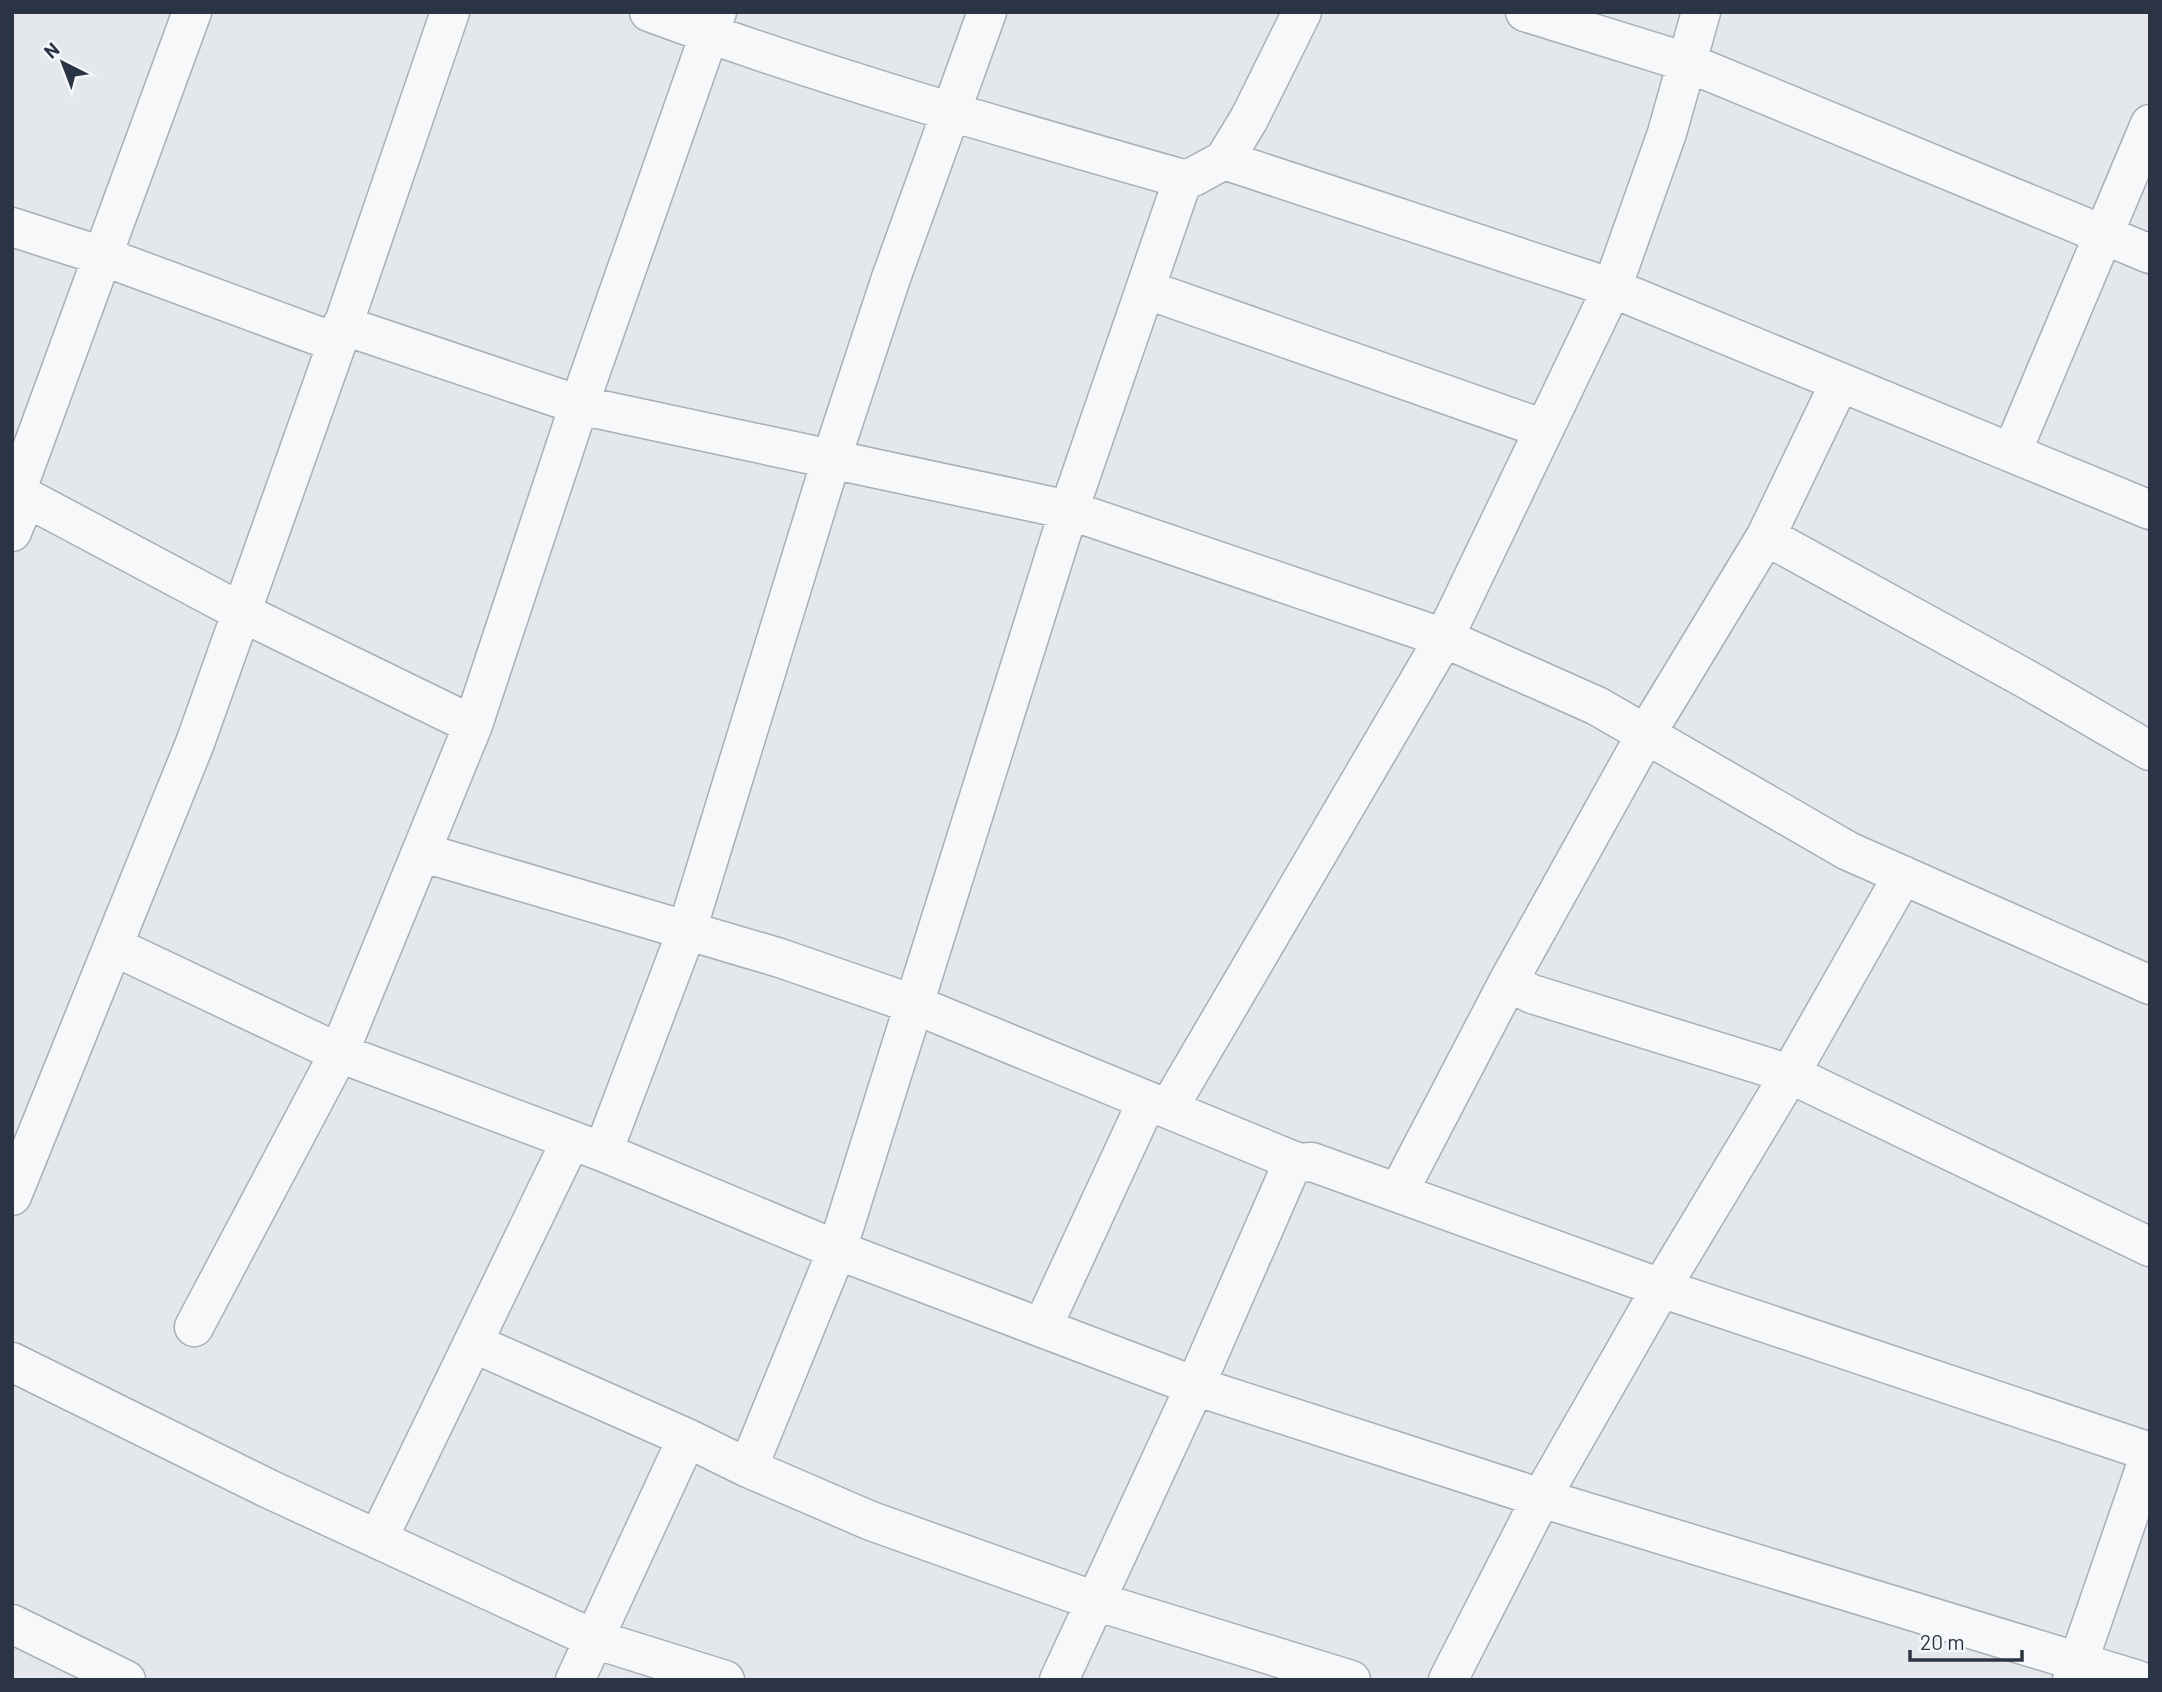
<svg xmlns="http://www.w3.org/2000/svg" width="2162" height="1692" viewBox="0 0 2162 1692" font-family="Barlow,sans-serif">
	<rect width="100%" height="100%" fill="#e4e7ec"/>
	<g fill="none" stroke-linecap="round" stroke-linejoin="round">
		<!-- minor casing -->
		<g stroke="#a9aeb7" stroke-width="41">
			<path id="minor" d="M649,12C824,77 1004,128 1183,179L1193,177L1224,160L1249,119L1302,12
				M1525,12L1686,62L2150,254
				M1224,160L1612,288L2150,510
				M12,227L102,256L337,343
				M1145,289L1544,429
				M342,325L579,405L1069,510L1444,638L1597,706L1848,851L2150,985
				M2012,452L2150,124
				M12,490L241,612L473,725
				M16,492L192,12
				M12,532L26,497
				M1766,536L2028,680L2150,751
				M421,852L780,958L913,1004L1299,1163L1312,1162L1661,1288L2150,1452
				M113,946L339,1053L603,1152L837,1250L1195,1386L1541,1498L2138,1680
				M1508,982L1532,994L1790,1074L2150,1247
				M1168,1109L1444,638L1612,288L1667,133L1701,12
				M603,1152L687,930L832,457L891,278L987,12
				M1398,1193L1508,982L1646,734L1766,536L1840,382
				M12,1196L195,743L337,343L450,12
				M194,1327L339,1053L473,725L579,405L717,12
				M1042,1328L1147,1101
				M473,1343L687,1438L748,1468L871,1521L1095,1601L1351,1680
				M12,1362L269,1489L594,1639L725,1680
				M748,1468L837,1250L1069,510L1183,179
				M378,1539L571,1140
				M12,1624L126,1680
				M575,1680L687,1438
				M1059,1680L1195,1386L1289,1171L1299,1163
				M1448,1680L1541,1498L1661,1288L1790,1074L1903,875"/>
		</g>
		<!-- tertiary casing -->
		<g stroke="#a9aeb7" stroke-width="41">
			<path id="tertiary" d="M2072,1680L2150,1454"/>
		</g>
		<!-- minor -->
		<use href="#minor" stroke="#f7f8fa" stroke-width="38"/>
		<!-- tertiary -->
		<use href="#tertiary" stroke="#f7f8fa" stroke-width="38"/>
	</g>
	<!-- border -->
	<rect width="2162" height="1692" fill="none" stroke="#2b3445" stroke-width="28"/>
	<!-- north arrow -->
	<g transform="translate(63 63) rotate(318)" stroke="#f4f6f9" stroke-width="5" paint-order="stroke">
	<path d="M0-5L12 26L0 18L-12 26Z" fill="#2b3445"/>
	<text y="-10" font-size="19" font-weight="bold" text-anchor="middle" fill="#2b3445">N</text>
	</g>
	<!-- scale -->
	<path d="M1910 1650v10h112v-10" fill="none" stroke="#2b3445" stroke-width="3.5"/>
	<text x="1920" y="1650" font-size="21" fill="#2b3445" stroke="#f4f6f9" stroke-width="5" paint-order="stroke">20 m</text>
</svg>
